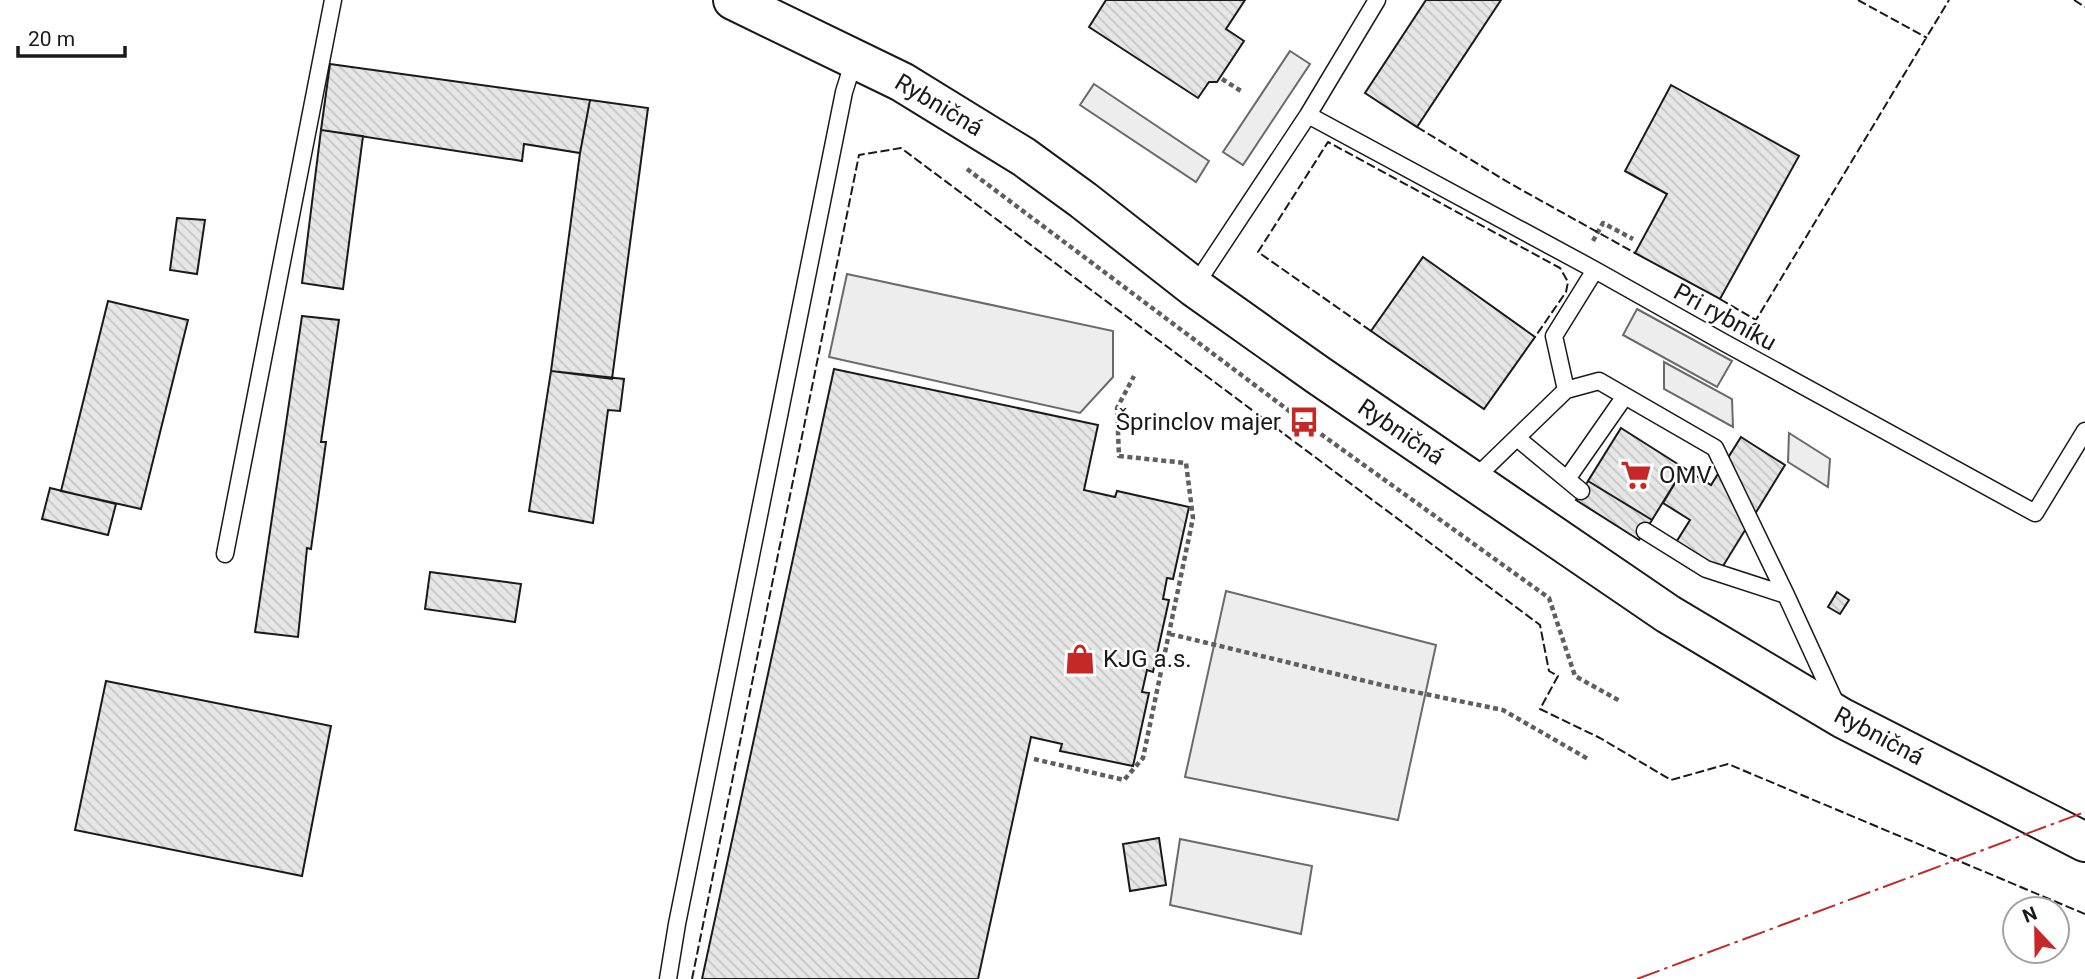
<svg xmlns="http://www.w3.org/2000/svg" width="2085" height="979" viewBox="0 0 2085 979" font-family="Roboto,sans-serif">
	<defs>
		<pattern id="building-back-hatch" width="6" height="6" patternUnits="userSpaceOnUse" patternTransform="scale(1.75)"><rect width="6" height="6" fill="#e6e6e6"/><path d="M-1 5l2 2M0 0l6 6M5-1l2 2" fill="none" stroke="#c5c5c5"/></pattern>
	</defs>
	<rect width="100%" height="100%" fill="#fff"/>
	<!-- parking -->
	<path fill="#ededed" stroke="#6a6a6a" stroke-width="2" d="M1290,51L1310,64L1243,165L1223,152Z
		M1094,84L1209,161L1196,182L1080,105Z
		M847,274L1113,331V377L1080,413L829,357Z
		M1637,309L1732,361L1717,387L1623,335Z
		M1664,362L1732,399L1733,427L1664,389Z
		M1789,433L1830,459L1828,487L1788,462Z
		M1226,591L1436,645L1398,820L1185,777Z
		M1180,839L1312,866L1301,934L1170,905Z"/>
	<!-- building -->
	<path fill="url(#building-back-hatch)" stroke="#1a1a1a" stroke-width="2" d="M1106,0H1245L1226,29L1244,41L1217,82H1209L1198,98L1089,27Z
		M1426,0H1501L1417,127L1365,93Z
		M330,64L590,100L580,153L524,144L522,161L321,130Z
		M1671,85L1799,156L1720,299L1635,253L1667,194L1625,171Z
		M590,100L648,108L612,379L551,371L580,153Z
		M321,130L363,136L343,289L302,283Z
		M177,218L205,220L197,274L170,270Z
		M1423,257L1535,337L1484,409L1371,331Z
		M108,301L188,320L141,509L61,491Z
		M302,316L339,320L321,442H326L311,549L307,548L298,637L255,632Z
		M834,369L1098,425L1084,490L1115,497L1117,491L1189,507L1173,579L1167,578L1163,599L1169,600L1153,672L1147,670L1142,692L1149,693L1133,766L1060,751L1062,744L1031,737L978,979H702Z
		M551,371L624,379L620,411L608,410L593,523L529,511Z
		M1621,428L1684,468L1652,520L1588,481Z
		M1741,437L1785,465L1720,571L1675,544L1690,520L1663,503L1684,468L1711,485Z
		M1588,481L1652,520L1639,540L1576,500Z
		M50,488L116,504L108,535L42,519Z
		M430,572L521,584L515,622L425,609Z
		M1837,592L1849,600L1840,614L1828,607Z
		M106,681L331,726L302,876L75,830Z
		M1159,838L1166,885L1130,891L1123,844Z"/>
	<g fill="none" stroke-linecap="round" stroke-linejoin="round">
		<!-- service casing -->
		<g stroke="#1a1a1a" stroke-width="19">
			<path id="service" d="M1308,115L1595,270L1723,342L2035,513L2085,431
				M1194,287L1308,115L1377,0
				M1566,390L1554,336L1595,270
				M1517,438L1581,491
				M1567,479L1625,396
				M1473,480L1566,390L1599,381L1715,448L1786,595L1837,706
				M1645,531L1706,569L1786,595
				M225,554L333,0
				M668,979L677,924L844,92L854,60"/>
		</g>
		<!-- secondary casing -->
		<g stroke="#1a1a1a" stroke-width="42">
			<path id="secondary" d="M733,0L902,82L1024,157L1083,200L1194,287L1318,375L1668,614L1842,718L2085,842"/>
		</g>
		<!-- path -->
		<path stroke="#5f5f5f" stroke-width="4.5" stroke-dasharray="5 3.5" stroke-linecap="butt" d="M1222,79L1241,91
			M967,169L1304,422L1549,598L1575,676L1620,701
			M1593,241L1603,223L1633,239
			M1170,634L1386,686L1503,710L1588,759
			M1034,759L1124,780L1143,758L1193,518L1186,463L1119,456L1117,408L1134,376"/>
		<!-- service -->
		<use href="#service" stroke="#fff" stroke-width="16"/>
		<!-- secondary -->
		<use href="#secondary" stroke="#fff" stroke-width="38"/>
		<!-- fence -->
		<path stroke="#1a1a1a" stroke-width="2" stroke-dasharray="9 3.5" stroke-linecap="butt" d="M1858,0L1927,38
			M2074,0L2085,7
			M1417,127L1511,184L1635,253
			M1720,299L1756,320L1949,0
			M1371,331L1258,252L1328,142L1560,268L1568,282L1566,292L1535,337
			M692,979L859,155L901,148L1540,625L1549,671L1558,676L1540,709L1600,738L1671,780L1728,764L2085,914"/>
		<!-- power -->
		<path stroke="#c62828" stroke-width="2" stroke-dasharray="24 5 3.5 5" stroke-linecap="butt" d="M1637,979L2085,812"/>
	</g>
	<!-- icons -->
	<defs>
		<g id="bus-bare" transform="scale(2.415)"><path d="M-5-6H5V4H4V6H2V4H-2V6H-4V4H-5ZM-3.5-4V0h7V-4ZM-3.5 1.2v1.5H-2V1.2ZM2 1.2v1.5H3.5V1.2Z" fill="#c62828" stroke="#fff" stroke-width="2.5" paint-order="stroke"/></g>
		<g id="supermarket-bare" transform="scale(2.415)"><path d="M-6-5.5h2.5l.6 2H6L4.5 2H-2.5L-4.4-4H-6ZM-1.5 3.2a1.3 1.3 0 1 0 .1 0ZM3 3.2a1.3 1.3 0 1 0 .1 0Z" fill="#c62828" stroke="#fff" stroke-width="2.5" paint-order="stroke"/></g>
		<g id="shop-bare" transform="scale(2.415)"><path d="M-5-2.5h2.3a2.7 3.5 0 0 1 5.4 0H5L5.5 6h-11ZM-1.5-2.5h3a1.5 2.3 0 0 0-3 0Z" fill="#c62828" stroke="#fff" stroke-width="2.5" paint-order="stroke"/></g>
	</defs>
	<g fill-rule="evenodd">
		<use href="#bus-bare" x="1304" y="422"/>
		<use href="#supermarket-bare" x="1636" y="475"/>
		<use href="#shop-bare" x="1080" y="659"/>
	</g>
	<g text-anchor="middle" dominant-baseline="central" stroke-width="5" stroke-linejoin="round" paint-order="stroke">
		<!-- street labels -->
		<g font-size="24" fill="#1a1a1a" stroke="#fff">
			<text transform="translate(939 105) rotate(31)">Rybničná</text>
			<text transform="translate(1725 317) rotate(29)">Pri rybníku</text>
			<text transform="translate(1401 432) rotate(34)">Rybničná</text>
			<text transform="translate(1879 736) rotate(28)">Rybničná</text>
		</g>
		<!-- poi labels -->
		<g font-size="24" fill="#1a1a1a" stroke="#fff" text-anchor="start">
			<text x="1281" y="422" text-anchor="end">Šprinclov majer</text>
			<text x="1659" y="475">OMV</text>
			<text x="1103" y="659">KJG a.s.</text>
		</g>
	</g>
	<!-- north arrow -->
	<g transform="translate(2036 930) rotate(338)"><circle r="33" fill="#ffffff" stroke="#a3a3a3" stroke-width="2"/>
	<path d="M0-5L12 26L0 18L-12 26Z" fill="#c62828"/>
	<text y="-10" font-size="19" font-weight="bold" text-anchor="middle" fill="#1a1a1a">N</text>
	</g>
	<!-- scale -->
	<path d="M18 46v10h107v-10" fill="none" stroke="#1a1a1a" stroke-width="3.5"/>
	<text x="28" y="46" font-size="21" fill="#1a1a1a" stroke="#ffffff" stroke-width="5" paint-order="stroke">20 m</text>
</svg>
